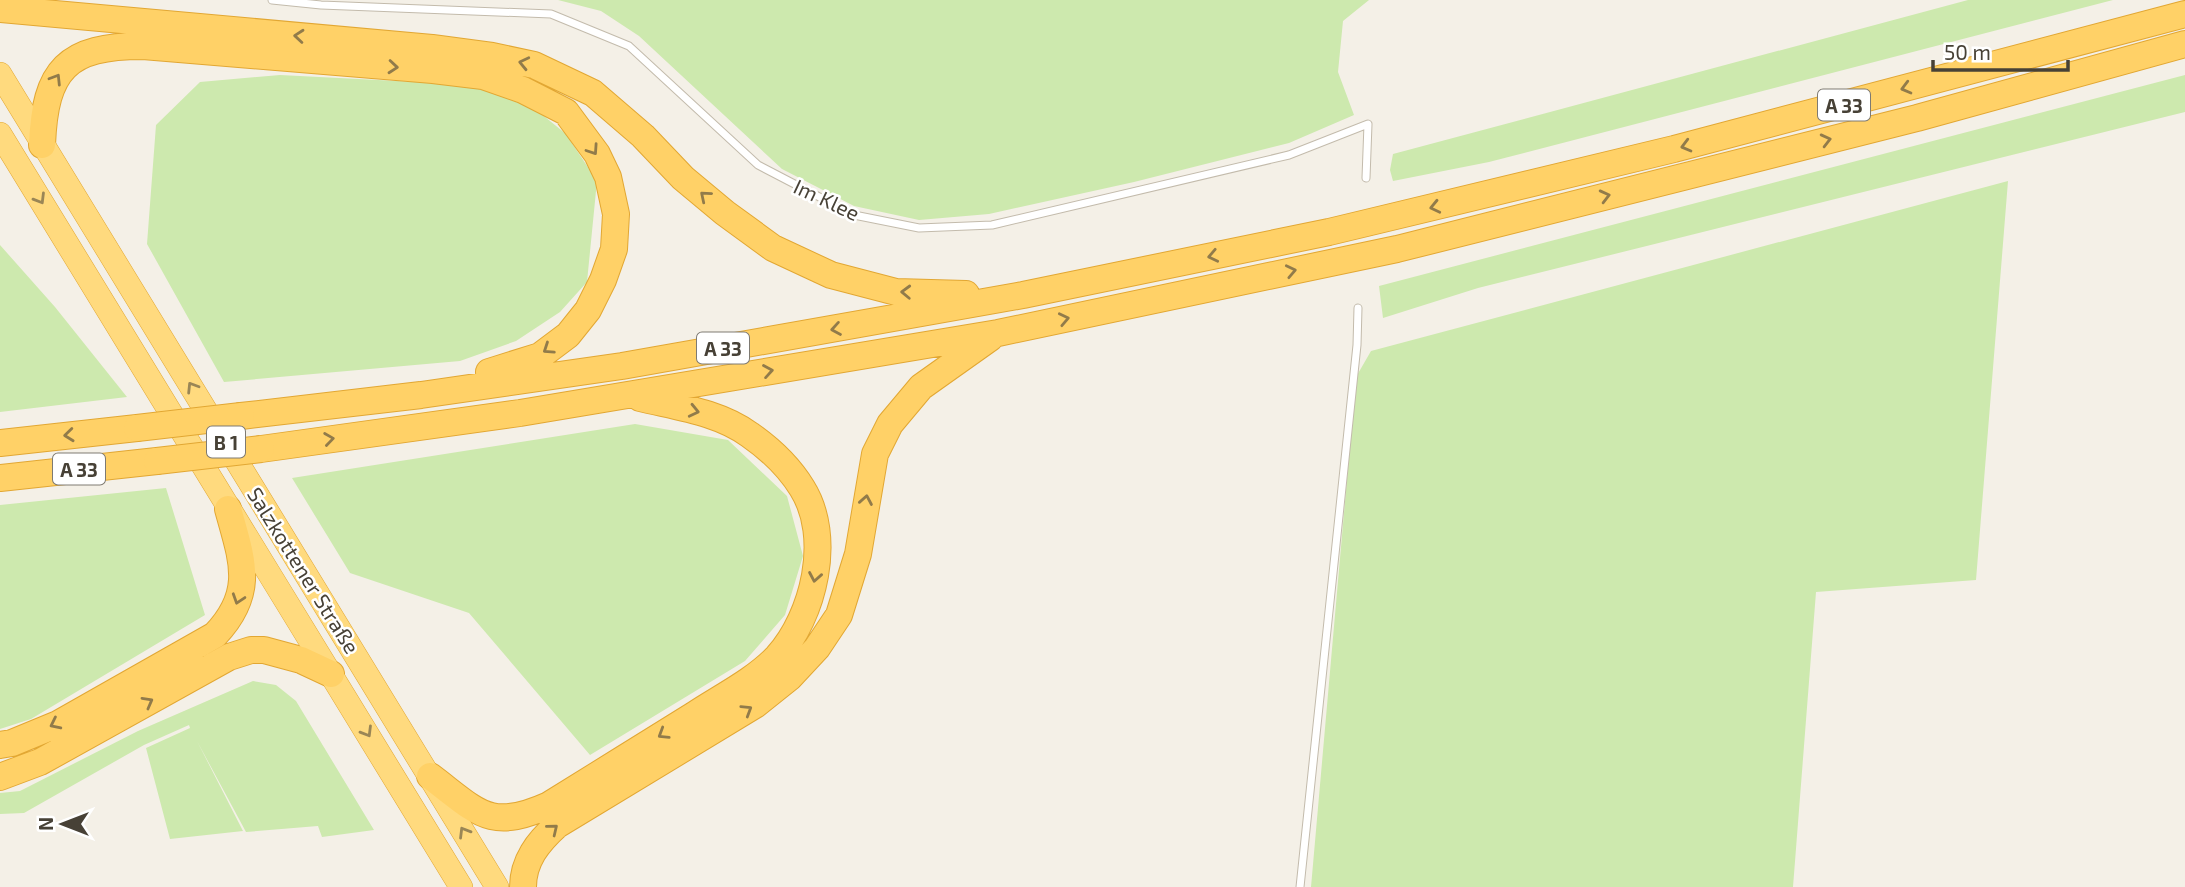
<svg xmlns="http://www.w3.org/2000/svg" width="2185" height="887" viewBox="0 0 2185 887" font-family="'Exo 2',sans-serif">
	<rect width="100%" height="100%" fill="#f4f0e7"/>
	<!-- green -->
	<path fill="#cde9ae" d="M558,0H1369L1343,21L1338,72L1354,115L1289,143L1134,182L989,214L919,220L854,206L782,169L639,36L601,11Z
		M1968,0H2113L1489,162L1393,181L1390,170L1393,154Z
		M280,75L457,84L498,92L534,108L566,134L597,181L587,282L560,312L516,341L460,361L224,382L147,244L156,125L200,82Z
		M2185,75V112L1478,288L1383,318L1379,286Z
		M2008,181L1976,580L1816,592L1793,887H1311L1356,377L1371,351Z
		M0,245L55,307L127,397L0,412Z
		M635,424L728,440L787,496L803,556L785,615L745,661L590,755L469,613L350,573L292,478Z
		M166,488L205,615L31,719L0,729V505Z
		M253,681L276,685L296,701L374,830L322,837L318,826L246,832L197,741L243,831L170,839L146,748L190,728L189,725L144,745L24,813L0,814V793L20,791L138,731Z"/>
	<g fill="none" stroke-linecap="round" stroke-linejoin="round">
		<!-- service casing -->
		<g stroke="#c3bbac" stroke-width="9">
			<path id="service" d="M272,0L321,5L551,14L629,46L758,165L854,215L919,228L992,225L1289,155L1368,124L1366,178
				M1300,887L1357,345L1358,308"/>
		</g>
		<!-- trunk casing -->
		<g stroke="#e2a733" stroke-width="24">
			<path id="trunk" d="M0,74L497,887
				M0,134L461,887"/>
		</g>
		<!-- motorway casing -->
		<g stroke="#e2a733" stroke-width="28">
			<path id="motorway" d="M0,9L432,48L492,56L534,65L593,93L643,136L683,178L725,213L773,248L831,275L896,292L966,294
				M42,145C45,69 67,46 143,46L433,70L483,76L523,90L566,112L597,154L608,177L616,214L614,249L603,280L588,310L568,335L540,356L489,372
				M241,416L421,395L622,366L1023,295L1329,232L1674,149L2185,14
				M0,443L137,428
				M261,449L520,413L998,333L1397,249L1917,118L2185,44
				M0,478L157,461
				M0,745L12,743L58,724L215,635C256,592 242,560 228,509
				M430,776C478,812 489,832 549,805C597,775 646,745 694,715C721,697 754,681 777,657C814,616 833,537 802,488C789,467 770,449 750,435C719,412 677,407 640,398
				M0,777L40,762L229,657L251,650H264L301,660L331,674
				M523,887C523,861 538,842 557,825L755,705L790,677L817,648L839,615L858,554L875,454L890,424L921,387L990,338"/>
		</g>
		<!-- service -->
		<use href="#service" stroke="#fff" stroke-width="7"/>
		<!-- trunk -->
		<use href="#trunk" stroke="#ffda7e" stroke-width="23"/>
		<!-- motorway -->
		<use href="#motorway" stroke="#ffd167" stroke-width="26"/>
		<!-- motorway-bridge casing -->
		<g stroke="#e2a733" stroke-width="28" stroke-linecap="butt">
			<path id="motorway-bridge" d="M137,428L241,416
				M157,461L261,449"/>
		</g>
		<!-- motorway-bridge -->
		<use href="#motorway-bridge" stroke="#ffd167" stroke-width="26"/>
	</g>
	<!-- one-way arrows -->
	<defs><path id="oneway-chevron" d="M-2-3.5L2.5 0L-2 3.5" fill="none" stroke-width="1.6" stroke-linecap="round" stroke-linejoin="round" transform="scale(1.75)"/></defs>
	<g stroke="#917b4a">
		<use href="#oneway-chevron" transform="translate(299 36) rotate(-175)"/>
		<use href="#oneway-chevron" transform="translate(524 63) rotate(-167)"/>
		<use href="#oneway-chevron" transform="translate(393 67) rotate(5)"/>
		<use href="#oneway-chevron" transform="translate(56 79) rotate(-58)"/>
		<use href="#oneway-chevron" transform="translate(1906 88) rotate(165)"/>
		<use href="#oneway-chevron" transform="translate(1826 140) rotate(-14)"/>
		<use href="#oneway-chevron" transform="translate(1686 146) rotate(165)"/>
		<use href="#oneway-chevron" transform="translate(593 150) rotate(56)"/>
		<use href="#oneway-chevron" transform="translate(705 196) rotate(-140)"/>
		<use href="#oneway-chevron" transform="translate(1605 196) rotate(-14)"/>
		<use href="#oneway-chevron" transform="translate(1435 207) rotate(167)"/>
		<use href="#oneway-chevron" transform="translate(1213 256) rotate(168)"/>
		<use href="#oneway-chevron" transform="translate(1291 271) rotate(-12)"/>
		<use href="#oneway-chevron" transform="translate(906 292) rotate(-178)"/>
		<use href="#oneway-chevron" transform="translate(1064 319) rotate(-12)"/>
		<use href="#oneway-chevron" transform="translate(836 329) rotate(170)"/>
		<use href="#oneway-chevron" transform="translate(548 349) rotate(146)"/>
		<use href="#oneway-chevron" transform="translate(768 371) rotate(-10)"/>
		<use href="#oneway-chevron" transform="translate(694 411) rotate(13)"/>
		<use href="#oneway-chevron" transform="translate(69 435) rotate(174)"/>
		<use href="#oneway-chevron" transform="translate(329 439) rotate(-8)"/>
		<use href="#oneway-chevron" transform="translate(866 500) rotate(-80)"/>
		<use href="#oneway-chevron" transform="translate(815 577) rotate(100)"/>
		<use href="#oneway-chevron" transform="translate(238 599) rotate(108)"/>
		<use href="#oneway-chevron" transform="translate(148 702) rotate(-29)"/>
		<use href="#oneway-chevron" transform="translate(747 710) rotate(-32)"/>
		<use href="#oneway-chevron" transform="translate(55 724) rotate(154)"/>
		<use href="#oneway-chevron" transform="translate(663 734) rotate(148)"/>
		<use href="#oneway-chevron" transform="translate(553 829) rotate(-39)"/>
	</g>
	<g stroke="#9a8656">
		<use href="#oneway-chevron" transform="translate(40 199) rotate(59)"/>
		<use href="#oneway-chevron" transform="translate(192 387) rotate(-122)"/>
		<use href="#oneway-chevron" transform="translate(367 732) rotate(59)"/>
		<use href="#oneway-chevron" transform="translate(464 832) rotate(-121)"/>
	</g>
	<g text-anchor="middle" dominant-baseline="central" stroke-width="5" stroke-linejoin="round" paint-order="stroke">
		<!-- shield labels -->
		<g fill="#fff" stroke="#7e7a72" stroke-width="2">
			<rect x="1818" y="89.5" width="52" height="31" rx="5"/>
			<rect x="697" y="332.5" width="52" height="31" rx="5"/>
			<rect x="207" y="426.5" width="38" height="31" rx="5"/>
			<rect x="53" y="453.5" width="52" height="31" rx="5"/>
		</g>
		<g font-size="19" font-weight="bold" fill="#474136">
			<text x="1844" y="105">A 33</text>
			<text x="723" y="348">A 33</text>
			<text x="226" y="442">B 1</text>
			<text x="79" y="469">A 33</text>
		</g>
		<!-- street labels -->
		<g font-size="21" fill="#474136" stroke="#fff">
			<text transform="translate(827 199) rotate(25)">Im Klee</text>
			<text transform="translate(304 570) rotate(58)">Salzkottener Straße</text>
		</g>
	</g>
	<!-- north arrow -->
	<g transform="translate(63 824) rotate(270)" stroke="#ffffff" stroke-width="5" paint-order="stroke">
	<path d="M0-5L12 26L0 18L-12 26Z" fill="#474136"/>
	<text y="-10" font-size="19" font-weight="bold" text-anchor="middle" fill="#474136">N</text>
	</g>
	<!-- scale -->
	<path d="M1933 60v10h135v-10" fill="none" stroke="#474136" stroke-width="3.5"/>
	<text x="1944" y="60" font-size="21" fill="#474136" stroke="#ffffff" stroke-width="5" paint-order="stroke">50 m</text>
</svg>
